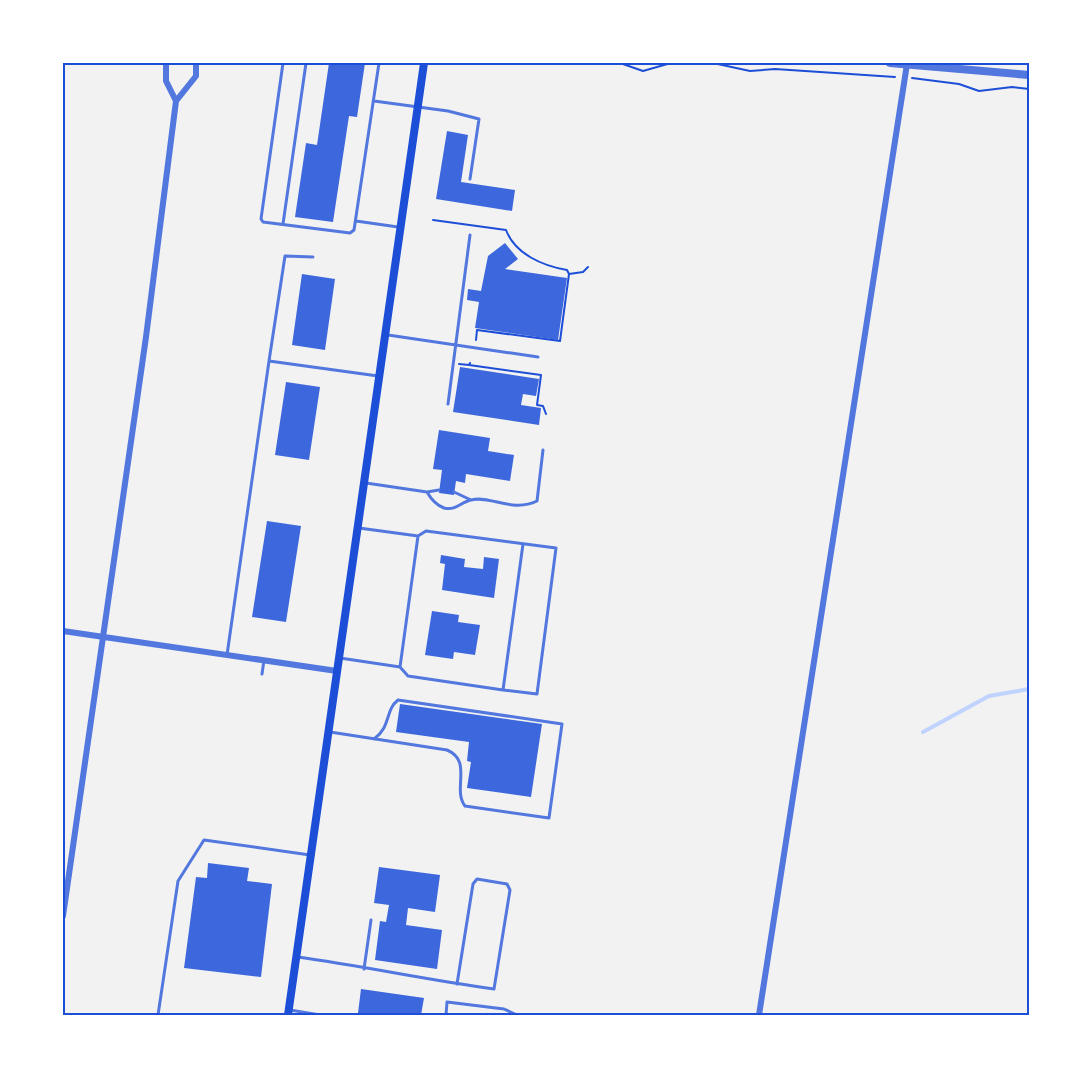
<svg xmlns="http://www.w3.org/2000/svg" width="1092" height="1078" viewBox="0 0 1092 1078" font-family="Commissioner,sans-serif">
	<rect width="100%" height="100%" fill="#f2f2f2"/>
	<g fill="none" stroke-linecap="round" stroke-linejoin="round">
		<!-- stream -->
		<path stroke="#bfd3fe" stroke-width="4" d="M923,732L989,696L1029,689"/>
	</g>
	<!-- building -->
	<path fill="#3d67dc" d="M329,63H365L357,117L349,116L333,222L295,217L306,143L317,145Z
		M447,131L468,135L461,182L515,190L512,211L436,199Z
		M505,243L518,259L505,269L567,278L558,340L475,328L479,302L467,300L468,289L481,291L488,256Z
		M302,274L335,279L325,350L292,345Z
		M460,367L539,379L536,396L523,394L521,405L541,408L539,425L453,412Z
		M286,382L320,387L309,460L275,455Z
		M439,430L490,438L488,451L514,455L510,481L466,474L465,483L456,481L454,495L439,493L442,470L433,469Z
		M267,521L301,526L286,622L252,617Z
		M441,555L465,559L464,567L483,569L484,557L499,559L494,598L442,590L445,564L440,563Z
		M432,611L459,615L458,622L480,625L475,655L454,652L453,659L425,655Z
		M400,704L542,724L531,797L467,788L471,762L467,761L469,742L396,732Z
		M208,863L249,868L247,881L272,884L261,977L184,968L196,877L207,878Z
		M379,867L440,875L435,912L408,908L406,925L442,930L437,969L375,960L380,921L386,922L389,905L374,903Z
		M361,989L424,998L421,1015L358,1013Z"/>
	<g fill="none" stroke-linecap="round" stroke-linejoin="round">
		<!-- path -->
		<path stroke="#1d4ed8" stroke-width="2" d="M620,63L643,71L671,63
			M713,63L750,71L775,69L895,77
			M912,78L959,84L979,91L1012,87L1029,89
			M433,220L506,230C515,254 543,266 567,270L569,274L560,341L477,330L476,340
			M569,274L583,272L588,267
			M459,364L469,365L470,363
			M469,365L541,375L537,405L543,406L546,414"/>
		<!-- service -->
		<path stroke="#5277de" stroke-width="3" d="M283,63L261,219L263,222L350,233L354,230L379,63
			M374,101L448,111L479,119L470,179
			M356,221L398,227
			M283,224L306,63
			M388,335L538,357
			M269,361L285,256L313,257
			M448,404L470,235
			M366,483L427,492C431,499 436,505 444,508C456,511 461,502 471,500C491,495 512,513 537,501L543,450
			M427,492L439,490
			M454,492L471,500
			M359,528L418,536L426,531L556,548L537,694L503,690
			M418,536L400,667L408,676L503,690L523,544
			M227,655L269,361L378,376
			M340,658L400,667
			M262,674L264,660
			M330,732L447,750C473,761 452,789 465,806L549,818L562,724L398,700C385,710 391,727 374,739
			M298,957C363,966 428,980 494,989L510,890L507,884L477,879L473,884L457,984
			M364,969L371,920
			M290,1010L320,1015
			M158,1015L178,881L204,840L310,855
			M446,1015L447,1002L504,1009L517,1015"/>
		<!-- minor -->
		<path stroke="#5277de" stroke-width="6" d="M166,63V81L176,101
			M63,631L337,671
			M63,916L146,337L176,101L196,76V63
			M759,1015L907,64"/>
		<!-- tertiary -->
		<path stroke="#5277de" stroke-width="8" d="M890,63L1029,75"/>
		<!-- secondary -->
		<path stroke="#1d4ed8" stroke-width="8" d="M288,1015L424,63"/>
	</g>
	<!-- border -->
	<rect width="1092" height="1078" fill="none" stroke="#ffffff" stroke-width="129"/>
	<rect x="64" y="64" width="964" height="950" fill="none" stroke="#1d4ed8" stroke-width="2"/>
</svg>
